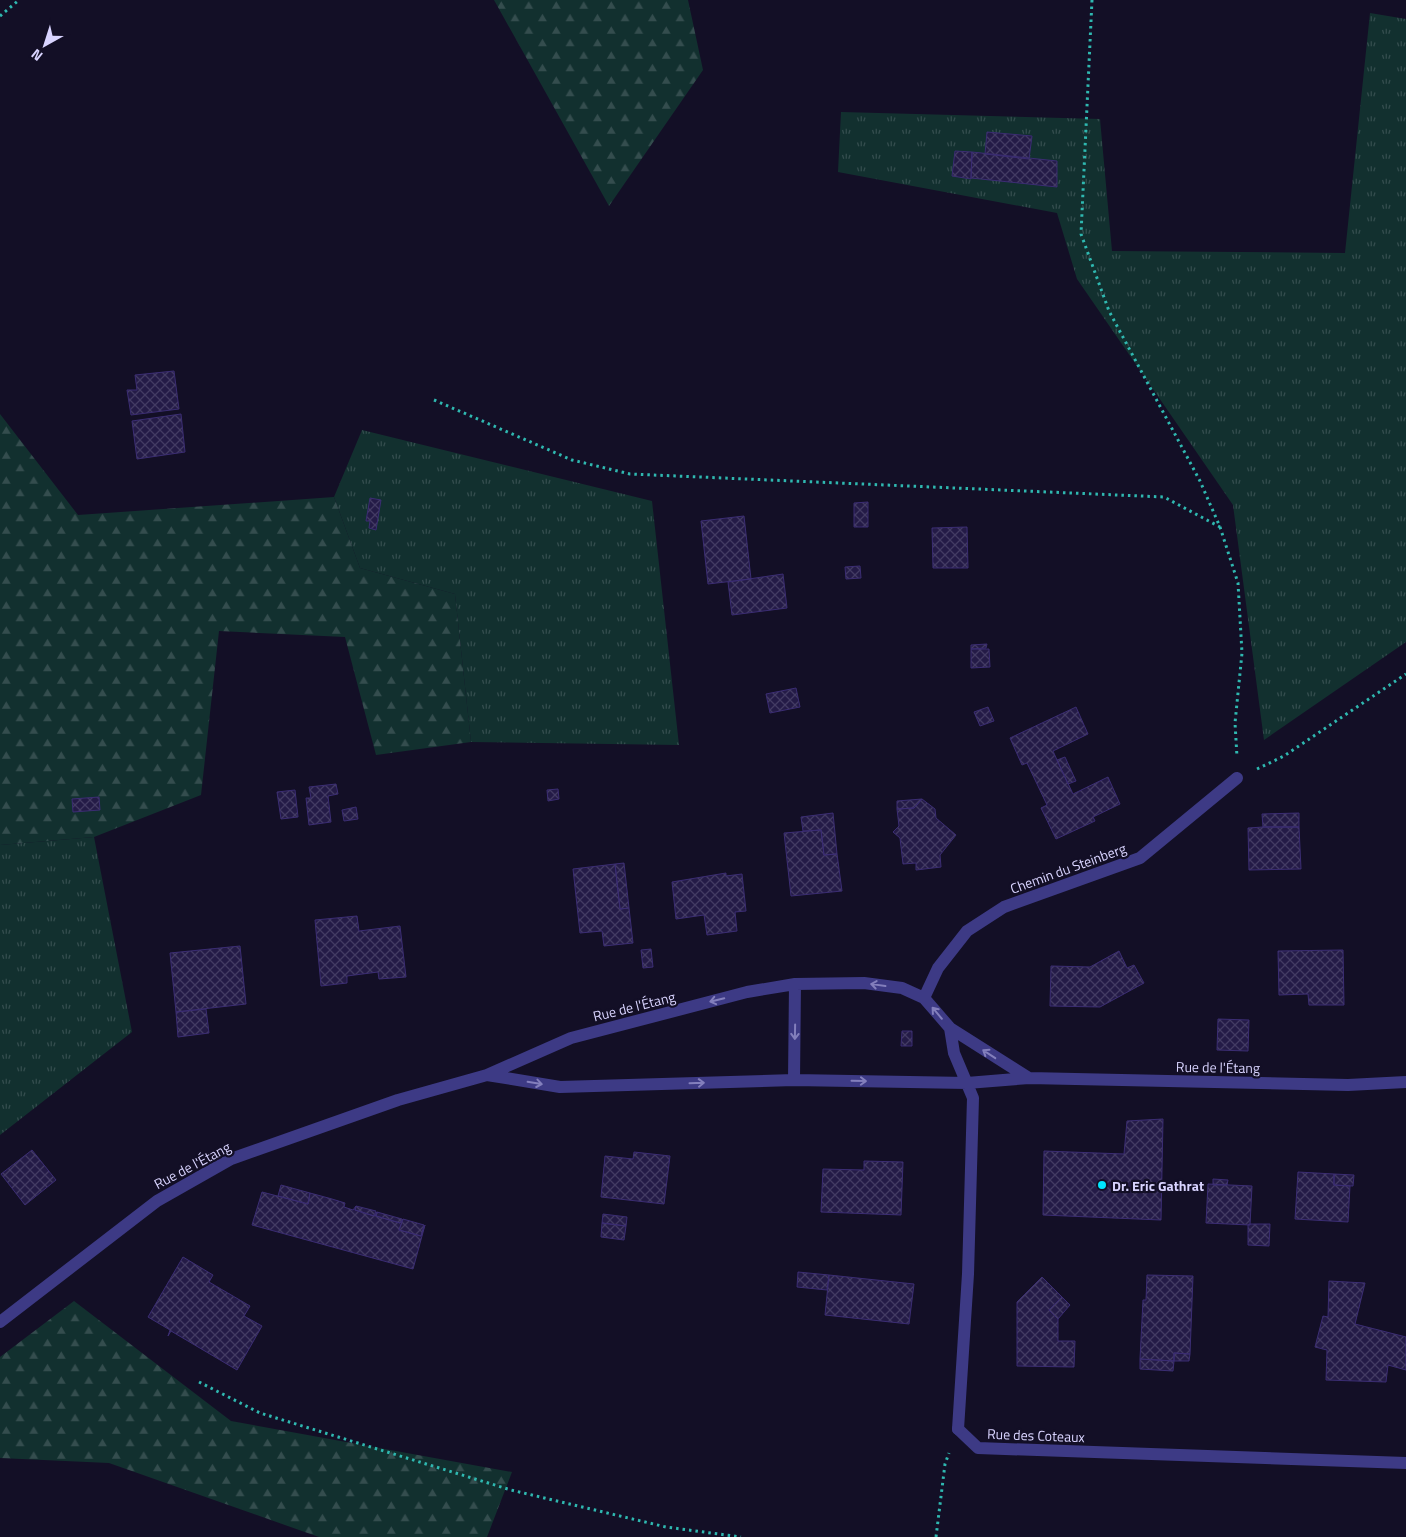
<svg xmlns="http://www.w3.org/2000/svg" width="1406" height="1537" viewBox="0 0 1406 1537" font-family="'Titillium Web',sans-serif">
	<defs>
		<pattern id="grass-tufts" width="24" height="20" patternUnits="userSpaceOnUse" patternTransform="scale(1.25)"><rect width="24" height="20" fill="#12302f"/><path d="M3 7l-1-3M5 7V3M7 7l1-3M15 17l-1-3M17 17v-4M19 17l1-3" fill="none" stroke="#344d4e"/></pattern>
		<pattern id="forest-firs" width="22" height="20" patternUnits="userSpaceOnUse" patternTransform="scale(1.25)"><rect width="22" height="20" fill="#12302f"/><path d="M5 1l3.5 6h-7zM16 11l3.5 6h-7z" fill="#344d4e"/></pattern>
		<pattern id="building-cross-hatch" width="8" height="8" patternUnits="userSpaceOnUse" patternTransform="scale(1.25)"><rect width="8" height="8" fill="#241b47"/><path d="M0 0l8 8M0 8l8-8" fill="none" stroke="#433b63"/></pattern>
	</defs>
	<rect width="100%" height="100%" fill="#130f26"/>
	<!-- grass -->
	<path fill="url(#grass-tufts)" d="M1370,13L1406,19V642L1264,740L1233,505L1077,279L1057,213L838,172L841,112L1100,119L1112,251L1345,253Z
		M362,430L652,501L679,745L471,742L455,594L360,568L334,497Z
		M94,837L132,1032L0,1135V845Z"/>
	<!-- forest -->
	<path fill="url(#forest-firs)" d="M494,0H688L703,70L609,206Z
		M0,414L78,515L334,497L360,568L455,594L471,742L376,755L345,637L219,631L201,795L94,837L0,845Z
		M74,1301L231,1421L512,1472L487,1537H319L109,1463L0,1458V1357Z"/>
	<!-- building -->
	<path fill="url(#building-cross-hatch)" stroke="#3b2d73" d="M987,132L1032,136L1029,159L985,154Z
		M955,151L972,152L971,179L952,176Z
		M972,152L1057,161V187L971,178Z
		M174,371L179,409L131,415L127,390H137L135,375Z
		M181,414L185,452L137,459L132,421Z
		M370,498L381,500L376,530L369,528L370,521H366Z
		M868,502V527H854V503Z
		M744,516L751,579L708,584L701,521Z
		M967,527L968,568H933L932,528Z
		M860,566L861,578L846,579L845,567Z
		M783,574L787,608L732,615L728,582Z
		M987,644L986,648L971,649V645Z
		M971,649H989L990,667L971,668Z
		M796,688L800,707L770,713L766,694Z
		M988,707L994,721L980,726L974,712Z
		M1076,707L1088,734L1053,751L1057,760L1073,794L1108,777L1120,804L1093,817L1095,821L1056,839L1041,808L1047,805L1027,763L1022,765L1010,738Z
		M1065,757L1076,781L1068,784L1057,760Z
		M336,784L338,794L328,796L331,822L309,825L306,798H311L309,787Z
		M558,789L559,799L548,801L547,790Z
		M295,790L298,817L281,819L277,792Z
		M99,797L100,810L73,812L72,799Z
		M922,799L914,808L897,809V801Z
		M922,799L935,809L936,818L956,835L940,855L941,867L916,870V863L903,864L900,838L893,832L899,826L897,809L914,808Z
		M356,807L358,819L344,821L342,810Z
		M833,813L837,854L824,855L821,830L803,831L801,817Z
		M1299,813V827H1263L1262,814Z
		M1263,827H1299L1301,869L1249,870L1248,828Z
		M821,830L824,855L837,854L842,891L791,896L784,833Z
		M624,863L629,908L620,909L615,864Z
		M615,864L620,909L629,908L633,943L604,946L602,931L580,933L573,869Z
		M726,873V876L742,874L746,911L735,912L737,931L707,935L704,915L676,919L672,882Z
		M357,916L359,931L400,926L406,977L379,979L378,972L347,976V983L321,986L315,920Z
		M240,946L246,1004L176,1012L170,953Z
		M651,949L653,967L643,968L641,950Z
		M1343,950L1344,1005H1309L1308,994L1279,995L1278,951Z
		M1119,951L1127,968L1134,965L1144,983L1100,1007L1050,1006L1051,966L1090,967Z
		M206,1009L209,1033L178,1037L176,1012Z
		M1218,1019L1249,1020L1248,1051L1217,1050Z
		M902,1031H912V1046H901Z
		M1163,1119L1161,1220L1043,1215L1044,1151L1124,1154L1127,1121Z
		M32,1150L56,1180L25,1205L1,1174Z
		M634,1152L670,1156L664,1204L601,1197L605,1156L633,1159Z
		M864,1161L903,1162L901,1215L821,1212L823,1169L864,1170Z
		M1298,1172L1334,1174V1185L1350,1186L1348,1222L1295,1219Z
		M1334,1174L1354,1175L1353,1186L1334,1185Z
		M1213,1179L1228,1180L1227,1185H1213Z
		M1208,1184L1252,1186L1250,1225L1206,1223Z
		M281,1185L310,1193L308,1204L278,1196Z
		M262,1192L308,1204L310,1193L332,1199L345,1203L344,1207L353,1210L356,1206L355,1210L374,1216L377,1212L376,1216L400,1223L403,1219L399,1230L421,1236L425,1225L413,1269L252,1225Z
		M356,1206L376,1211L374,1216L355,1210Z
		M377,1212L402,1219L400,1223L376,1216Z
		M603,1214L627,1217L626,1226L602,1223Z
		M403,1219L424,1225L421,1236L399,1230Z
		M602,1223L626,1226L624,1240L601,1237Z
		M1250,1224H1270L1269,1246L1248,1245V1225Z
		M183,1257L213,1275L209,1282L250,1306L244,1316L262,1326L237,1370L171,1331L168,1336L170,1330L148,1317Z
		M798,1272L829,1275L827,1290L797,1287Z
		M829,1275L914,1284L909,1324L825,1315Z
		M1147,1275L1193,1276L1190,1354L1174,1353V1361L1140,1359L1143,1300H1146Z
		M1042,1277L1062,1297L1049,1310L1058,1319V1341H1075L1074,1367L1017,1366V1302Z
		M1329,1281L1365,1283L1355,1324L1406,1337V1370L1388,1365L1386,1382L1326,1380L1327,1350L1315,1347L1323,1316L1328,1317Z
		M1062,1297L1070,1305L1058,1319L1049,1310Z
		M1174,1353L1190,1354L1189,1361H1174Z
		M1140,1359L1174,1361L1173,1371L1140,1369Z"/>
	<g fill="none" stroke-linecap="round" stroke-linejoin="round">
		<!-- path -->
		<path stroke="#2fb8b0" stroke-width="3" stroke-dasharray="2.5 4" stroke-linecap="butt" d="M1092,0L1081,234L1109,311L1200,481L1220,527L1238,583L1242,653L1235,723L1237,757
			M0,16L19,0
			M434,400L572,460L630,474L1164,497L1220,527
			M1257,769L1284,756L1406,674
			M199,1382L260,1413L511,1490L666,1527L741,1537
			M936,1537L945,1464L949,1453"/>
		<!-- lane -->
		<path stroke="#3d3a85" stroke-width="12" d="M958,1429L978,1448L1406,1463"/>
		<!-- street -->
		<path stroke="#3d3a85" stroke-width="12" d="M924,998L938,968L967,931L1004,907L1140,858L1237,778
			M950,1028L954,1053L973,1098L968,1274L958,1429
			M487,1075L560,1087L794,1080L967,1083L1029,1078L1348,1085L1406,1082
			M794,1080L795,984
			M0,1322L157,1201L231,1159L398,1100L487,1075L571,1038L747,992L795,984L864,983L902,988L924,998L950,1028L1029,1078"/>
	</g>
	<!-- one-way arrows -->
	<defs><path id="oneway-shaft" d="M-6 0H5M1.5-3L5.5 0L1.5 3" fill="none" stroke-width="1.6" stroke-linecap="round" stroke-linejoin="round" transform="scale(1.25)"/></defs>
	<g stroke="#837fbc">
		<use href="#oneway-shaft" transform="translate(878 985) rotate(-172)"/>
		<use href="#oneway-shaft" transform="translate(717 1000) rotate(166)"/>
		<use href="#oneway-shaft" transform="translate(937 1013) rotate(-130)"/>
		<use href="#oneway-shaft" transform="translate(795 1032) rotate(91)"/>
		<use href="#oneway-shaft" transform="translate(989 1054) rotate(-147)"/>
		<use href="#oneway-shaft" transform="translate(859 1081) rotate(1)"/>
		<use href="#oneway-shaft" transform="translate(535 1083) rotate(9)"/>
		<use href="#oneway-shaft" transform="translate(697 1083) rotate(-2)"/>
	</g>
	<!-- markers -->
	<circle fill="#00e5ff" stroke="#130f26" stroke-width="2" cx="1102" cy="1185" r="5"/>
	<g text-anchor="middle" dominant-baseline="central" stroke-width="4.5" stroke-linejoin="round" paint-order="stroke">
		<!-- street labels -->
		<g font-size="14" fill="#d9d4ff" stroke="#130f26">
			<text transform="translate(1068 868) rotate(-20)">Chemin du Steinberg</text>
			<text transform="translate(634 1006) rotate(-14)">Rue de l'Étang</text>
			<text transform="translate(1218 1067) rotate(1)">Rue de l'Étang</text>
			<text transform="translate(192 1165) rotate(-28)">Rue de l'Étang</text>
			<text transform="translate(1036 1435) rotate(2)">Rue des Coteaux</text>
		</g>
		<!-- poi labels -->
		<g font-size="14" font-weight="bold" fill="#d9d4ff" stroke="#130f26" text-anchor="start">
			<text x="1112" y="1185">Dr. Eric Gathrat</text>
		</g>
	</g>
	<!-- north arrow -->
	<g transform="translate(45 45) rotate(219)" stroke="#130f26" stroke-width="4" paint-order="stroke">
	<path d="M0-4L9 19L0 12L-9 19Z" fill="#d9d4ff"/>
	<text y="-8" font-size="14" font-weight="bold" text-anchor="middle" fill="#d9d4ff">N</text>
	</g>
</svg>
